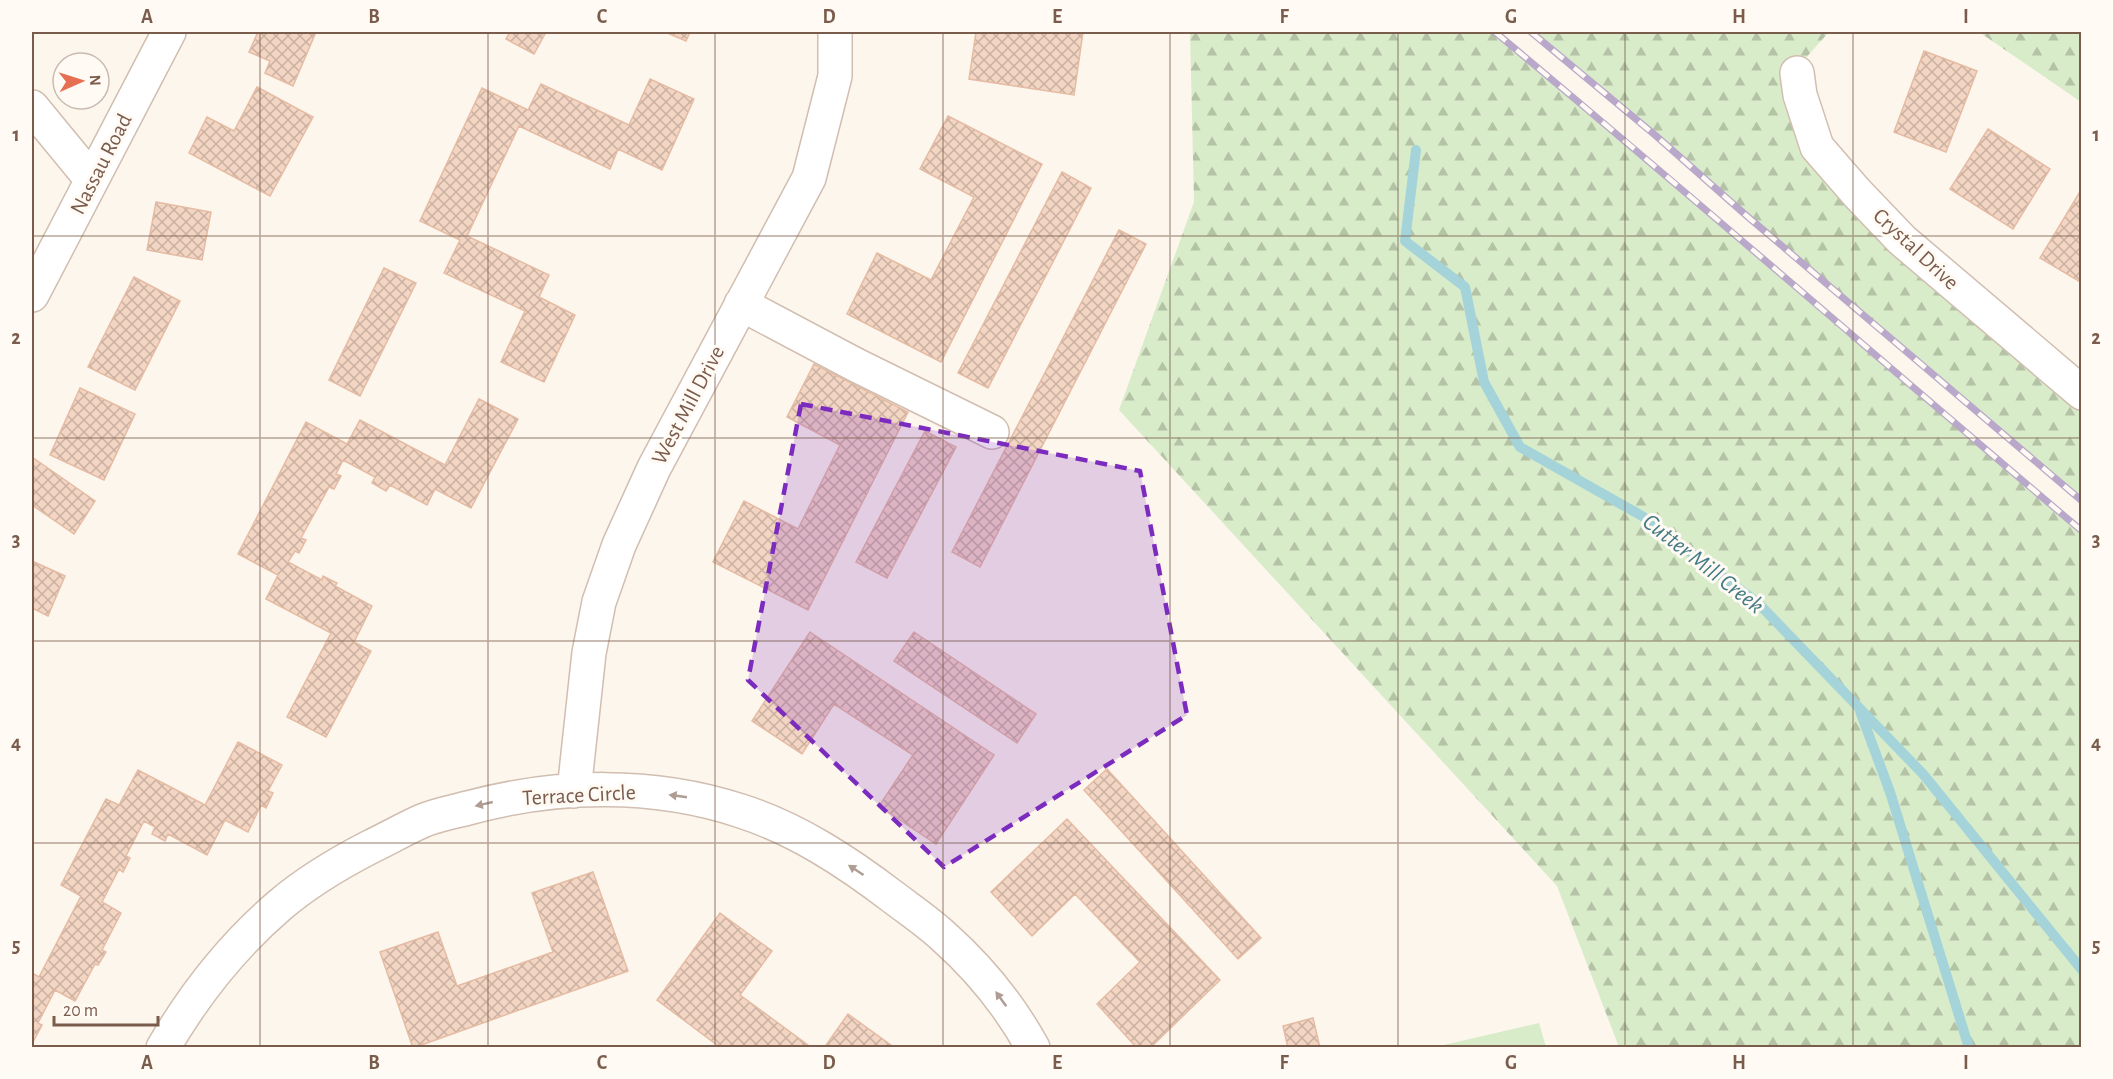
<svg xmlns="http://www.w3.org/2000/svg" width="2113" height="1079" viewBox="0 0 2113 1079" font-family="'Alegreya Sans',sans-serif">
	<defs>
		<pattern id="forest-firs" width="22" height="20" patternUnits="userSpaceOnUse" patternTransform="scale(1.5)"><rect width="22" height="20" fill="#d8ecc9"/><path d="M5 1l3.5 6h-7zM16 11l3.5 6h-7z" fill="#b4c2a5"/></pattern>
		<pattern id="building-cross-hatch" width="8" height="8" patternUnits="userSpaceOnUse" patternTransform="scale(1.5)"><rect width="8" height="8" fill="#f3d5c3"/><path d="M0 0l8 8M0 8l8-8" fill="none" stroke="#cab0a1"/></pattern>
	</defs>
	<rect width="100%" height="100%" fill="#fdf6ec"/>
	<!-- forest -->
	<path fill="url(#forest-firs)" d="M1190,32H1495L1640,153L1733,234L2081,531V1047H1619L1557,886L1119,410L1194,202Z
		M1531,32H1829L1795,70L1817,147L2081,393V501L1748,217L1655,135Z
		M1979,32H2081V102Z"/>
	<!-- pitch -->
	<path fill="#d8ecc9" d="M1539,1023L1546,1047H1435Z"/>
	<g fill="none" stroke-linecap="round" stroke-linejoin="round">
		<!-- stream -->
		<path stroke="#a5d3da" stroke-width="10" d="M1416,150L1405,241L1465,287L1484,382L1520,447L1642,516L1758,603L1923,774L2082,970
			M1860,711L1890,792L1969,1048"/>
	</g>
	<!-- building -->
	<path fill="url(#building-cross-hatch)" stroke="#e6bba3" stroke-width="1.5" d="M258,32H316L293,86L265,73L270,61L249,52Z
		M510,32H546L534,54L506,39Z
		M665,32H690L686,41Z
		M976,32H1083L1074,95L969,79Z
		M1924,51L1977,71L1946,152L1894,132Z
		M650,79L694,99L662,170L618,149L610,169L519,126L467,236L549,275L539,297L575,315L544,382L501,362L525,311L444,273L460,240L420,221L482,88L528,110L541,84L629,125Z
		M257,87L313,117L270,196L189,153L207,117L234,131Z
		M948,116L1042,164L941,362L847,314L877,253L931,280L974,197L920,169Z
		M1988,129L2050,169L2013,229L1950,189Z
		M1062,172L1091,188L988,388L958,373Z
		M2081,190H2082V283L2040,258Z
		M156,202L211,212L202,260L147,250Z
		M1119,230L1146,244L980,567L952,552Z
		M384,268L416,283L360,396L329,380Z
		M134,277L180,301L135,390L88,367Z
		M814,364L908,412L808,610L713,562L744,501L798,529L840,445L787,417Z
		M80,388L135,414L104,480L50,455Z
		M479,399L518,419L471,508L435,489L427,505L390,485L386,491L372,483L375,477L343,460L336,474L341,476L334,489L329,487L301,538L306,540L299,553L295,551L288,562L322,580L323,576L337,583L335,586L372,606L354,642L371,651L326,737L287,717L331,633L266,599L278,575L238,554L306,422L347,444L360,420L445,465Z
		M925,431L956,447L887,578L856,562Z
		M32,457L95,501L74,534L32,505Z
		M32,561L65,576L48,616L32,608Z
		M810,632L994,755L936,844L879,806L913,755L834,704L802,754L752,721Z
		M914,632L1036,714L1017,743L894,661Z
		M238,742L282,765L268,791L273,793L266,808L261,805L248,832L225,820L207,855L168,834L165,841L152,834L155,827L144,821L126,856L130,858L123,872L119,869L102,902L121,913L102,950L106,952L98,965L95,964L75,1001L55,990L38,1023L42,1025L34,1040L32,1039V973L39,977L81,896L61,885L106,799L119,805L138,770L205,805Z
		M1107,769L1261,938L1238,959L1084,790Z
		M1067,819L1220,980L1150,1048H1137L1097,1004L1140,962L1075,894L1032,936L991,892Z
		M593,872L628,971L413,1048L380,952L438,932L457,986L553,952L532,893Z
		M720,913L772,951L740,995L812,1048H721L657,1000Z
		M848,1014L895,1048H824Z
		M1313,1018L1320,1048H1288L1283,1026Z"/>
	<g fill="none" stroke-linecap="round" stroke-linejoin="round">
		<!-- minor casing -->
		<g stroke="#d1beb0" stroke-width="36">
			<path id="minor" d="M1797,73L1800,95L1817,147L1857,193L1902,240L2082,393
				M32,107L92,180
				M32,295L169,32
				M741,304L856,365L992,432
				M574,791L589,653L599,602L619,545L654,468L809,178L835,76V32
				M163,1048C195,993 232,946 280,905C307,882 339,863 370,847C387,839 404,829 422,821C436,815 453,812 468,808C557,784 653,782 741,811C797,829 847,862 893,897C910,910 928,922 943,936C979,968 1010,1006 1033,1048"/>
		</g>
		<!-- minor -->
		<use href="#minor" stroke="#fff" stroke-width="33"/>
		<!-- rail casing -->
		<g stroke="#b9a8c9" stroke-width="7">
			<path id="rail" d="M1495,32C1692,196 1886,365 2082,531
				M1531,32L1655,135L1748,217L2082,501"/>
		</g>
		<!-- rail -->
		<use href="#rail" stroke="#fffaf3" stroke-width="4.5" stroke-dasharray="14" stroke-linecap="butt"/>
	</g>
	<!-- one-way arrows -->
	<defs><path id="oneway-solid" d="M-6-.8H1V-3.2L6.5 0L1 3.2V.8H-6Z" transform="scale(1.5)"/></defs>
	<g fill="#af9d94">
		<use href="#oneway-solid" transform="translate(678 796) rotate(-172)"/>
		<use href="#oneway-solid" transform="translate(484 804) rotate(167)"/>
		<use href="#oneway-solid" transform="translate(856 870) rotate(-147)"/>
		<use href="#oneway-solid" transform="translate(1001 999) rotate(-126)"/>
	</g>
	<!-- marked area -->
	<path fill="#7b2cbf" fill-opacity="0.2" stroke="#7b2cbf" stroke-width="4.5" stroke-dasharray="12 8" stroke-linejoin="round" d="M801,404L1140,471L1187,715L944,867L748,680Z"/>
	<!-- grid -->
	<path fill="none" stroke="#7a5c4d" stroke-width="1.5" stroke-opacity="0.55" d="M260,32V1048M488,32V1048M715,32V1048M943,32V1048M1170,32V1048M1398,32V1048M1625,32V1048M1853,32V1048M32,236H2082M32,438H2082M32,641H2082M32,843H2082"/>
	<g text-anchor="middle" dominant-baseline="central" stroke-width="6" stroke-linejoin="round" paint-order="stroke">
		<!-- street labels -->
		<g font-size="22" fill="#7a5c4d" stroke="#fffaf3">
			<text transform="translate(101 164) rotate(-63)">Nassau Road</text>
			<text transform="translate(1916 249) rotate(43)">Crystal Drive</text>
			<text transform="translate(688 405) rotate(-62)">West Mill Drive</text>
			<text transform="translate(579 795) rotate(-3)">Terrace Circle</text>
		</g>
		<!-- water labels -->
		<g font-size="24" font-style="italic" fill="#437c86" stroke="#fffaf3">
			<text transform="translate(1703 564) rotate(38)">Cutter Mill Creek</text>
		</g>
	</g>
	<!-- border -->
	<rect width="2113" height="1079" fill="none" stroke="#fffaf3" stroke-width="66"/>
	<!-- north arrow -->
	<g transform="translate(81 81) rotate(87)"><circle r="28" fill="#fffaf3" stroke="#cabbb1" stroke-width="1.5"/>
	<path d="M0-4.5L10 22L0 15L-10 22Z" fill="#e76f51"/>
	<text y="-9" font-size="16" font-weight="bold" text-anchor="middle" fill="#7a5c4d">N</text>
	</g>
	<!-- scale -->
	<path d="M54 1016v9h104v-9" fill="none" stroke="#7a5c4d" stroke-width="3"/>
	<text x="63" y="1016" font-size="18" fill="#7a5c4d" stroke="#fffaf3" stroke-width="4.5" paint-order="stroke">20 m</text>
	<rect x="33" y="33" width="2047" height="1013" fill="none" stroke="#7a5c4d" stroke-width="2"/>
	<g font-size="20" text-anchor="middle" font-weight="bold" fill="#7a5c4d">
		<text x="147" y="23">A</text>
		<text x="374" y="23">B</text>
		<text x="602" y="23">C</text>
		<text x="829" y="23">D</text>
		<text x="1057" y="23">E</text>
		<text x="1284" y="23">F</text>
		<text x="1511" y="23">G</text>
		<text x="1739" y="23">H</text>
		<text x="1966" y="23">I</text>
		<text x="16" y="141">1</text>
		<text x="2096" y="141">1</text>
		<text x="16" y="344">2</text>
		<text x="2096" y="344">2</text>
		<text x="16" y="546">3</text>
		<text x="2096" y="546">3</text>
		<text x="16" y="749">4</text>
		<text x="2096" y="749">4</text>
		<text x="16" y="952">5</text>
		<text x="2096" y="952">5</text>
		<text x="147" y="1069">A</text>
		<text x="374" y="1069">B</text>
		<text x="602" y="1069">C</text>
		<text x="829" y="1069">D</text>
		<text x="1057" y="1069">E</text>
		<text x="1284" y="1069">F</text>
		<text x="1511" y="1069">G</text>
		<text x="1739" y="1069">H</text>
		<text x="1966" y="1069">I</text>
	</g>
</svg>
